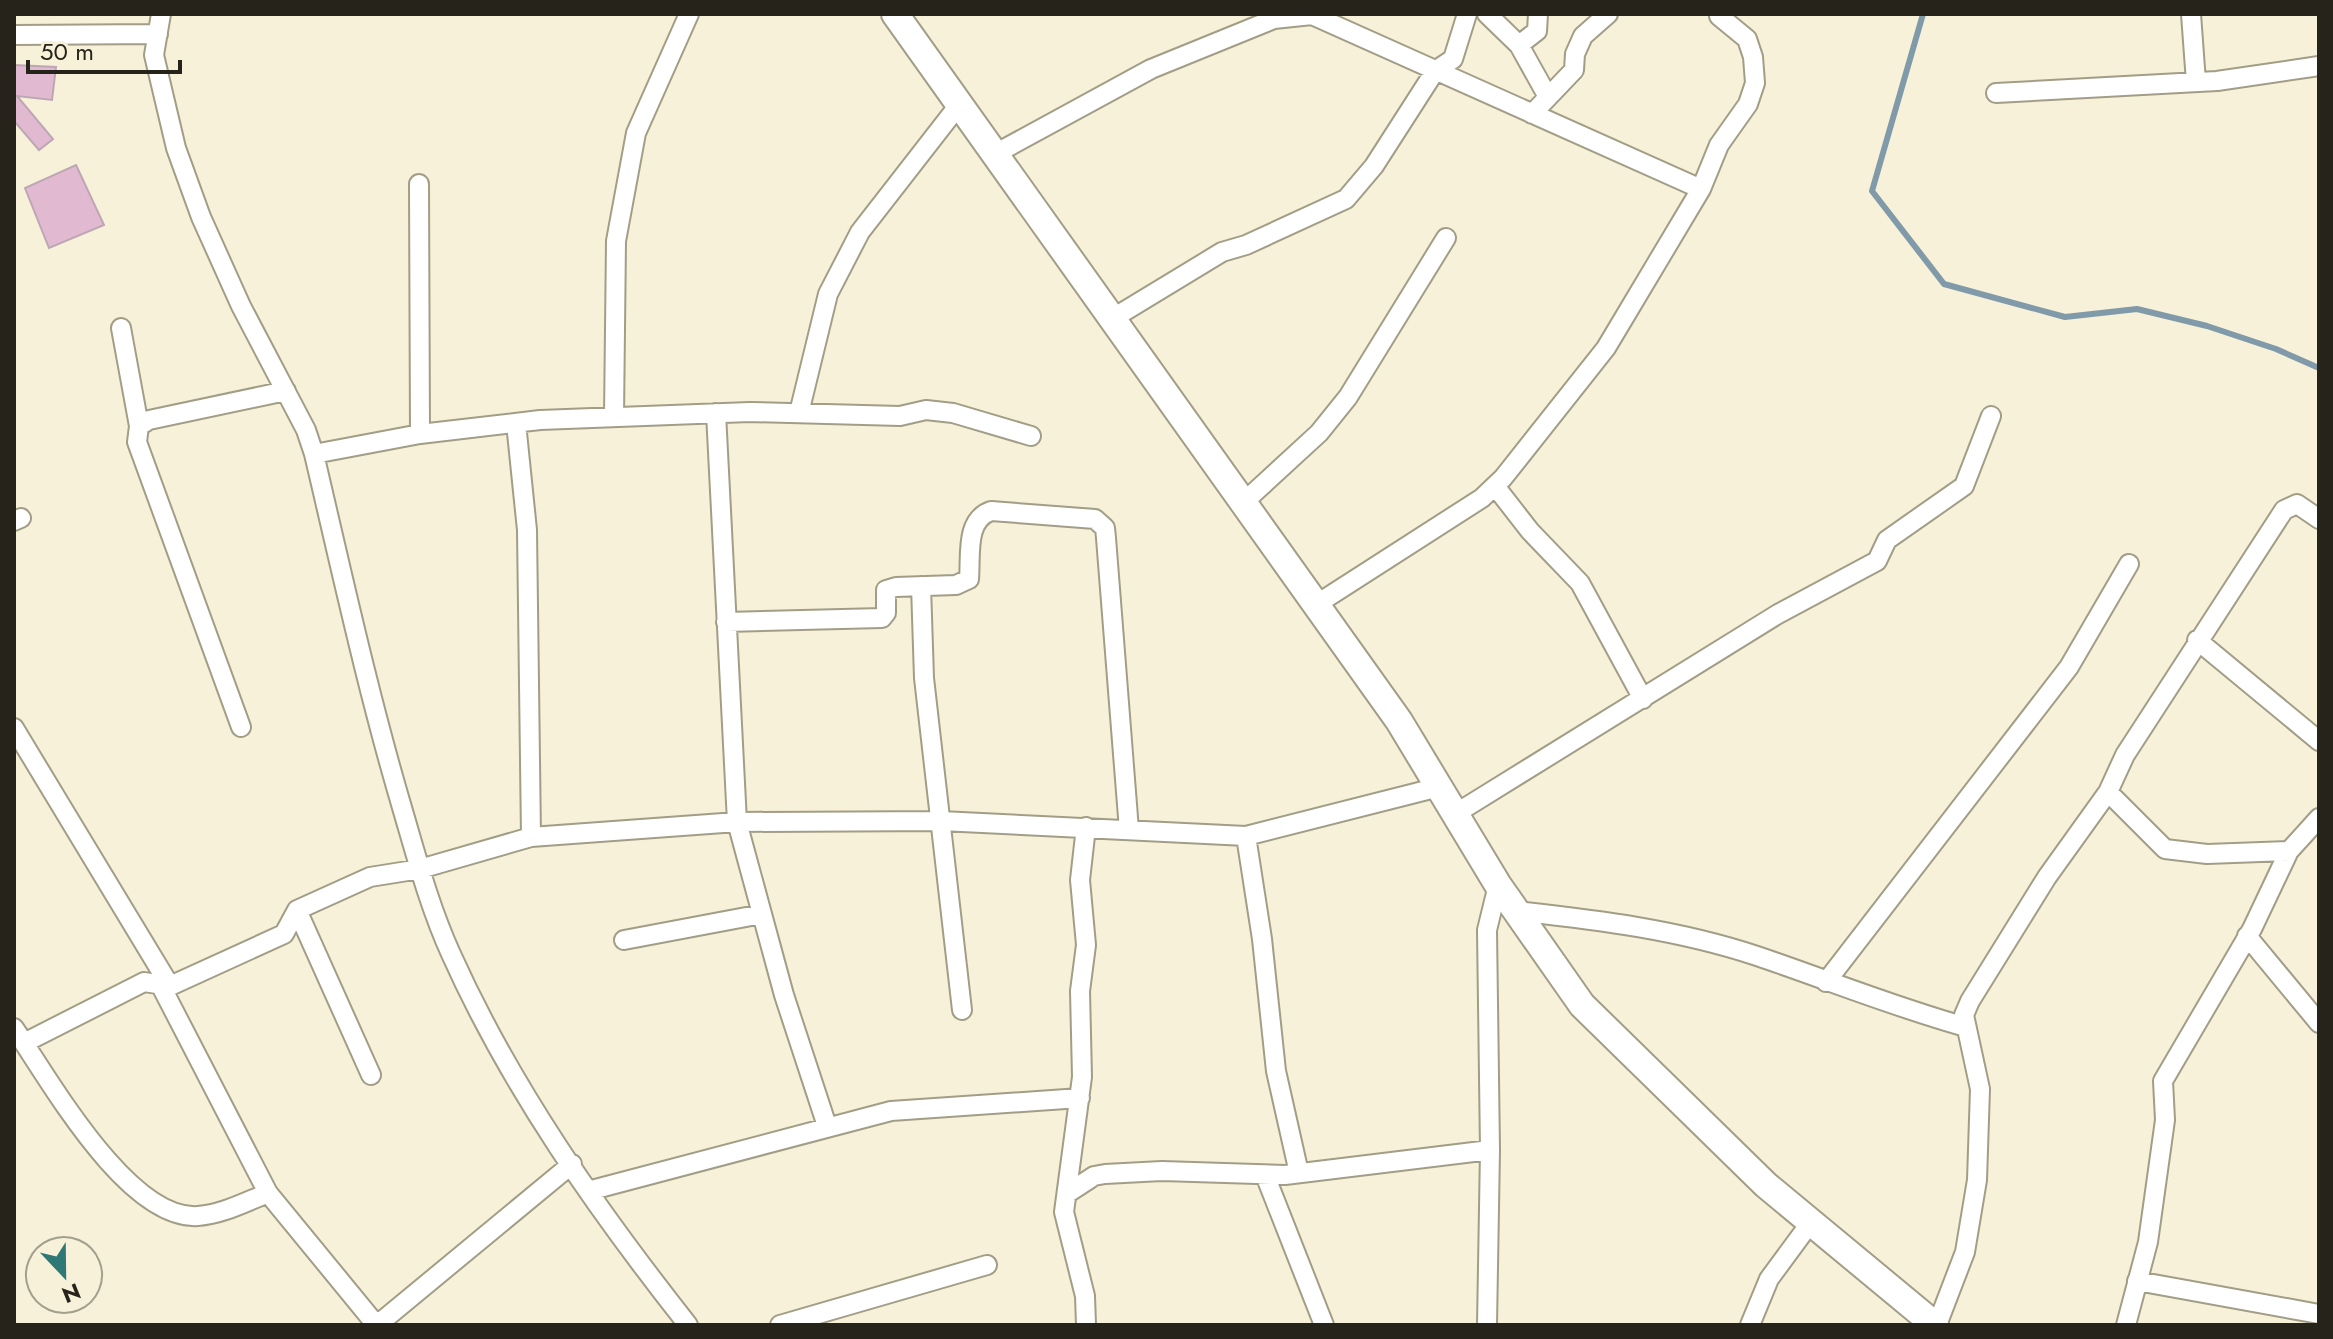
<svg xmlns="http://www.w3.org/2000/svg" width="2333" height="1339" viewBox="0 0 2333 1339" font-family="Jost,sans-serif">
	<rect width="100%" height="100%" fill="#f6f1d8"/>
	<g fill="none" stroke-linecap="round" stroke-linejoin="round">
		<!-- stream -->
		<path stroke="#809aa9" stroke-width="6" d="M1923,14L1872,191L1944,284L2065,317L2137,309L2207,326L2276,349L2319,368"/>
	</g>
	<!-- building -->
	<path fill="#e1bad1" stroke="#bea7b5" stroke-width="2" d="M14,65L56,67L52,100L17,96L53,139L39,150L14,121Z
		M76,165L104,225L49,248L25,188Z"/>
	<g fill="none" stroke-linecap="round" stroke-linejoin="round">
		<!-- street casing -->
		<g stroke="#a29d86" stroke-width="22">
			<path id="street" d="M161,14L154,55L176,148L201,217L241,306L306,430L314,454C342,573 368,693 403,811C417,859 430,908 451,954C511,1088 598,1211 688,1325
				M1487,14L1519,45L1548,97
				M2191,14L2196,82
				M14,35L158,34
				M1519,45L1537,31L1538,14
				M1996,93L2217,81L2319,66
				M1532,114L1574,70L1575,54L1583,36L1608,14
				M993,155L1151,69L1274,19L1312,15L1701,189
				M419,184L420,434
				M1110,320L1222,252L1246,245L1346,199L1374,166L1435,71L1453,59L1467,14
				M121,328L139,426
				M716,413L737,822L784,995L827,1126
				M799,413L828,294L860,232L958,106
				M614,417L616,241L636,133L689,14
				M516,423L527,530L531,837
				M314,454L420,434L540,420L750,412L900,416L926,410L953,413L1031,436
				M1495,486L1530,531L1580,583L1643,699
				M1245,501L1319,433L1348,397L1446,238
				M14,521L21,518
				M921,586L924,678L962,1010
				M1317,604L1482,498L1503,478L1606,348L1701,189L1719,145L1748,104L1755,83L1753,57L1747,39L1719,16
				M726,622L882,618L886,613V590L896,587L956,585L969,579C971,555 965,520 991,511L1095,519L1105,528L1106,538L1129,830
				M2197,640L2319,741
				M241,727L137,442L139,426L149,420L286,391
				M14,728L170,986
				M2108,792L2165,849L2207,854L2289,851
				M1455,814L1778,614L1877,561L1887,540L1964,486L1991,416
				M1246,836L1262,939L1276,1071L1299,1173
				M297,910L371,1075
				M1516,911C1598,920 1679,930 1757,956C1828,980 1894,1007 1966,1027
				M2247,936L2319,1023
				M624,940L762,914
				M1826,982L2069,667L2129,564
				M161,986L268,1193L373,1321H382L572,1164
				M14,1028C49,1079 128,1221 198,1216C223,1214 245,1202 268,1193
				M24,1043L144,982L170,986L284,934L297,910L370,877L420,869L531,837L737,822L941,821L1246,836L1439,787
				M1265,1175L1324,1325
				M588,1191L891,1111L1080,1098
				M1068,1193L1094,1176L1105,1174L1162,1171L1285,1175L1490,1150
				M2137,1281L2319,1314
				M780,1325L987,1265
				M1086,1325L1085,1296L1064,1212L1082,1077L1080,991L1086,945L1080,880L1086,827
				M1487,1325L1490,1150L1487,930L1498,885
				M1750,1325L1769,1279L1811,1222
				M1937,1325L1965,1252L1977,1180L1980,1089L1964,1015L1970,1001L2047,877L2108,792L2125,755L2284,510L2297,504L2319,519
				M2126,1325L2148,1242L2165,1120L2163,1081L2252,929L2289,851L2319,818"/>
		</g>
		<!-- secondary casing -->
		<g stroke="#a29d86" stroke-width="30">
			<path id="secondary" d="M895,14L1399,721L1498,885L1582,1005L1766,1185L1935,1325"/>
		</g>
		<!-- street -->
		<use href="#street" stroke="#fff" stroke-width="18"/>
		<!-- secondary -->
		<use href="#secondary" stroke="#fff" stroke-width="26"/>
	</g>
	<!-- border -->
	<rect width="2333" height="1339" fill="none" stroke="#25231a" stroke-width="32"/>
	<!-- north arrow -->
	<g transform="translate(64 1275) rotate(158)"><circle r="38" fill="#f6f1d8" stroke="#a29f8c" stroke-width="2"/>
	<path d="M0-6L14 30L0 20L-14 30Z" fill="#2e7876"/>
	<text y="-12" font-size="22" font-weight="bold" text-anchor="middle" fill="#25231a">N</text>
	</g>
	<!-- scale -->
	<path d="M28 60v12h152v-12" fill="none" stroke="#25231a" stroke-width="4"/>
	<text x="40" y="60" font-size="24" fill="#25231a" stroke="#f6f1d8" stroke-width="6" paint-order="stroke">50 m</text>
</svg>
